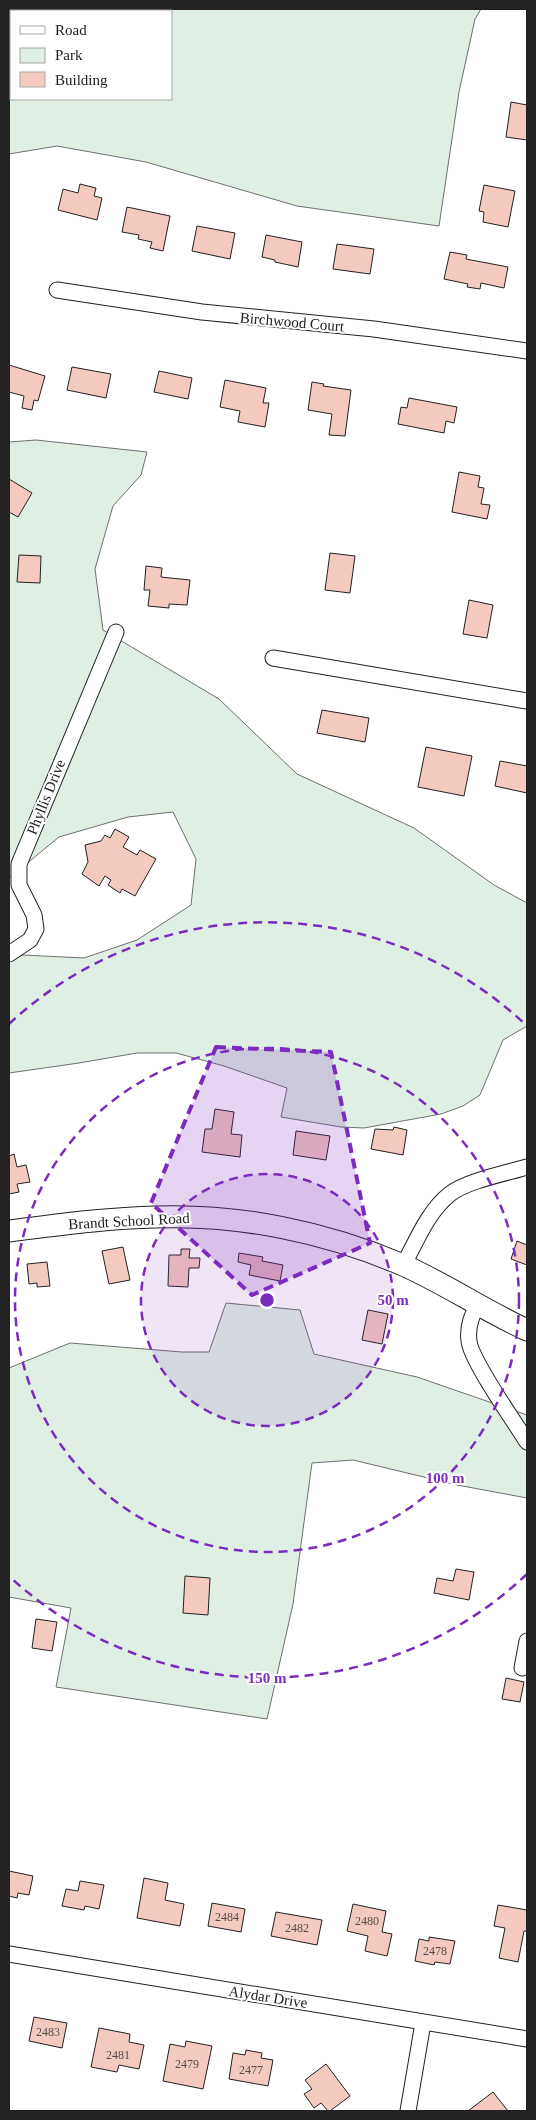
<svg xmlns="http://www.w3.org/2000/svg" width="536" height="2120" viewBox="0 0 536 2120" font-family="Georgia,serif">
	<rect width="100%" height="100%" fill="#fff"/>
	<!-- green -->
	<path fill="#e0efe3" stroke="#6f6f6f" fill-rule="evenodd" d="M9,9H481L475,19L459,92L439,226L297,206L146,162L57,146L9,154ZM11,11H171V99H11Z
		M36,440L147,452L141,475L113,506L95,569L103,630L219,699L297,774L414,828L494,885L527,903V1026L503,1040L480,1095L463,1106L441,1114L364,1128L341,1127L281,1117L287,1088L224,1066L176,1053H137L79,1063L9,1073V961L23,955L84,958L137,940L191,905L196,859L173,812L128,817L59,837L9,878V442Z
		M226,1303L300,1310L314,1354L417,1377L527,1415V1498L457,1485L353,1460L312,1463L293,1604L267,1719L56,1687L71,1608L9,1597V1368L70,1343L182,1352H209Z"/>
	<!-- building -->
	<path fill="#f3c9c0" stroke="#222" d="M511,102L527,105V140L506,137Z
		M80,184L96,188L94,196L102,198L97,220L58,210L63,189L78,193Z
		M484,185L515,191L508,227L483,222L484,212L479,211Z
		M127,207L170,216L163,251L150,248L152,242L138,239L139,235L122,232Z
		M197,226L235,233L230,259L192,251Z
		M266,235L302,242L298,267L275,262V260L262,257Z
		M337,244L374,249L370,274L333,269Z
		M450,252L467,255L466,259L508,267L504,288L481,283L480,289L467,287L468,284L444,279Z
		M9,365L45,376L38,401L34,400L32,410L22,408L24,396L9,392Z
		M72,367L111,374L106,398L67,390Z
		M159,371L192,378L188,399L154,392Z
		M225,380L266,388L263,403H269L265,427L238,422L240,411L220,407Z
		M312,382L324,384L323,386L351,390L345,436L329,435L332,414L308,410Z
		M409,398L457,407L454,423L446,421L444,433L398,424L401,407L407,408Z
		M459,472L480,476L478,487L484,488L481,504L490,505L487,519L452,512Z
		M9,479L32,493L18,517L9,512Z
		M330,553L355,556L350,593L325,590Z
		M19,555L41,556L40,583L17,582Z
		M146,566L162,568L161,577L190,580L187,605L169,604V608L148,606L150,590H144Z
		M469,600L493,605L487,638L463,634Z
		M322,710L369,718L365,742L317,733Z
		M426,747L472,756L464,796L418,787Z
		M500,761L527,766V793L495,786Z
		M115,829L129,837L123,847L137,855L140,850L156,859L135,896L122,889L120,893L108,885L111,880L105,876L99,886L82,874L88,862L85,845L101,841L105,835L110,838Z
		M215,1109L234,1112L231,1134L242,1135L240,1157L202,1152L205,1129H212Z
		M394,1127L407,1130L403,1155L371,1149L375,1129L393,1130Z
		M296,1131L330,1136L326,1160L293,1155Z
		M14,1154L17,1167L26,1165L30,1182L17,1184L19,1192L9,1194V1156Z
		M517,1241L527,1245V1265L511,1259Z
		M123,1247L130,1280L109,1284L102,1251Z
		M181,1249H190L189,1258H200L199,1268H189L188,1287L168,1286L169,1255H181Z
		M239,1253L263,1257L262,1261L283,1265L280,1281L249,1275L251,1265L238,1262Z
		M47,1262L50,1286L37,1287V1283L29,1284L27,1264Z
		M368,1310L388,1314L382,1344L362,1340Z
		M456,1569L474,1572L469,1600L434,1593L437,1578L453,1581Z
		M185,1576L210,1578L208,1615L183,1613Z
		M36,1619L57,1622L52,1651L32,1648Z
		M506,1678L524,1682L520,1702L502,1699Z
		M9,1871L33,1876L29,1895L18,1893L17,1898L9,1896Z
		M144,1878L168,1883L165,1900L184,1904L180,1926L137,1918Z
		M80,1881L104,1885L99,1909L85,1906L84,1910L62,1906L66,1889L78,1891Z
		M212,1903L245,1909L241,1932L208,1926Z
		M353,1904L386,1911L382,1932L392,1934L387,1956L365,1951L368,1936L347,1931Z
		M498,1905L527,1910V1931H524L518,1962L499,1958L505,1928L494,1926Z
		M276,1912L322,1920L317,1945L271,1936Z
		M429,1937L455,1941L450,1964L435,1962L434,1965L415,1961L419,1939L429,1941Z
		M34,2017L67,2023L62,2048L29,2041Z
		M99,2028L130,2034L129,2042L144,2045L139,2069L119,2065L117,2072L91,2067Z
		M186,2041L212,2046L203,2089L163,2081L170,2044L185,2047Z
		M246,2050L262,2053L261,2058L273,2060L268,2086L229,2079L233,2053L245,2055Z
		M326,2064L350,2096L330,2111H328L321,2103L314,2108L304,2094L312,2089L305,2080Z
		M493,2092L508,2111H468Z"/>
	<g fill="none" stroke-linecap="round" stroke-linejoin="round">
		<!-- street casing -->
		<g stroke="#222" stroke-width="17">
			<path id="street" d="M57,290L202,312L374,329L527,351
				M273,658L527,701
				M9,954L30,940L36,929L34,915L19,885V864L116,632
				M403,1266C416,1242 428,1211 450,1194C466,1181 507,1173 527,1167
				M478,1304C471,1316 467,1327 469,1341C471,1361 515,1422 527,1442
				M522,1668L527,1641
				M9,1954L527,2039
				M408,2111L423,2023"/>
		</g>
		<!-- secondary casing -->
		<g stroke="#222" stroke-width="23">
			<path id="secondary" d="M9,1231C57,1225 107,1218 156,1217C239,1214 326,1232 403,1265C446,1284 485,1311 527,1330"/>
		</g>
		<!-- street -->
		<use href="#street" stroke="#fff" stroke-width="15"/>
		<!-- secondary -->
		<use href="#secondary" stroke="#fff" stroke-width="21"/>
	</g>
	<!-- marked area -->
	<path fill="#7b2cbf" fill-opacity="0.2" stroke="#7b2cbf" stroke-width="4" stroke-dasharray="10 6" stroke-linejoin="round" d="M216,1047L331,1052L370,1243L252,1295L151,1203Z"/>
	<!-- distance rings -->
	<circle cx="267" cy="1300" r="126" fill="#7b2cbf" fill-opacity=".12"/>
	<g fill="none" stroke="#7b2cbf" stroke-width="2.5" stroke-dasharray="9 6">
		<circle cx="267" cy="1300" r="126"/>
		<circle cx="267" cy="1300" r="252"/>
		<path d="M527 1574A378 378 0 0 1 9 1576M9 1024A378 378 0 0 1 527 1026"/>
	</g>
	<g text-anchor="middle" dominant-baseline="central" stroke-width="4" stroke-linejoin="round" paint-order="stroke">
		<!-- number labels -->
		<g font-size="12" fill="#564c4a">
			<text x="227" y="1917">2484</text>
			<text x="367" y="1921">2480</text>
			<text x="297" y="1928">2482</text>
			<text x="435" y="1951">2478</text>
			<text x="48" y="2032">2483</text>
			<text x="118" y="2055">2481</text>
			<text x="187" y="2064">2479</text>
			<text x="251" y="2070">2477</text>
		</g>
		<!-- street labels -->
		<g font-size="15" fill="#222" stroke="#fff">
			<text transform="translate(292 322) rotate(5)">Birchwood Court</text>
			<text transform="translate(46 797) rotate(-68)">Phyllis Drive</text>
			<text transform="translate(129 1221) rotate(-3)">Brandt School Road</text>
			<text transform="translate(268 1997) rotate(9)">Alydar Drive</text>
		</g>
	</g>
	<circle cx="267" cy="1300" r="8" fill="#7b2cbf" stroke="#fff" stroke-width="2.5"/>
	<g font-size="15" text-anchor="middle" font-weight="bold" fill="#7b2cbf" stroke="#fff" stroke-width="4" stroke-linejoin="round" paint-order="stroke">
		<text x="393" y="1305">50 m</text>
		<text x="445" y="1483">100 m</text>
		<text x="267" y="1683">150 m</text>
	</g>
	<!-- border -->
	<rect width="536" height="2120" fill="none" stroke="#222222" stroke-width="20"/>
	<!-- legend -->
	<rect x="10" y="10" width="162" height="90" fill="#ffffff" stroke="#a7a7a7"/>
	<rect x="20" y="26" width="25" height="8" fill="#ffffff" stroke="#a7a7a7"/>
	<text x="55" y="35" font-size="15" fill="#222222">Road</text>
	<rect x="20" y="48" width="25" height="15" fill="#e0efe3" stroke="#a7a7a7"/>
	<text x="55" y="60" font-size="15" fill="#222222">Park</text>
	<rect x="20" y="72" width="25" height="15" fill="#f3c9c0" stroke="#a7a7a7"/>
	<text x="55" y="85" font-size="15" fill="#222222">Building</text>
</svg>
